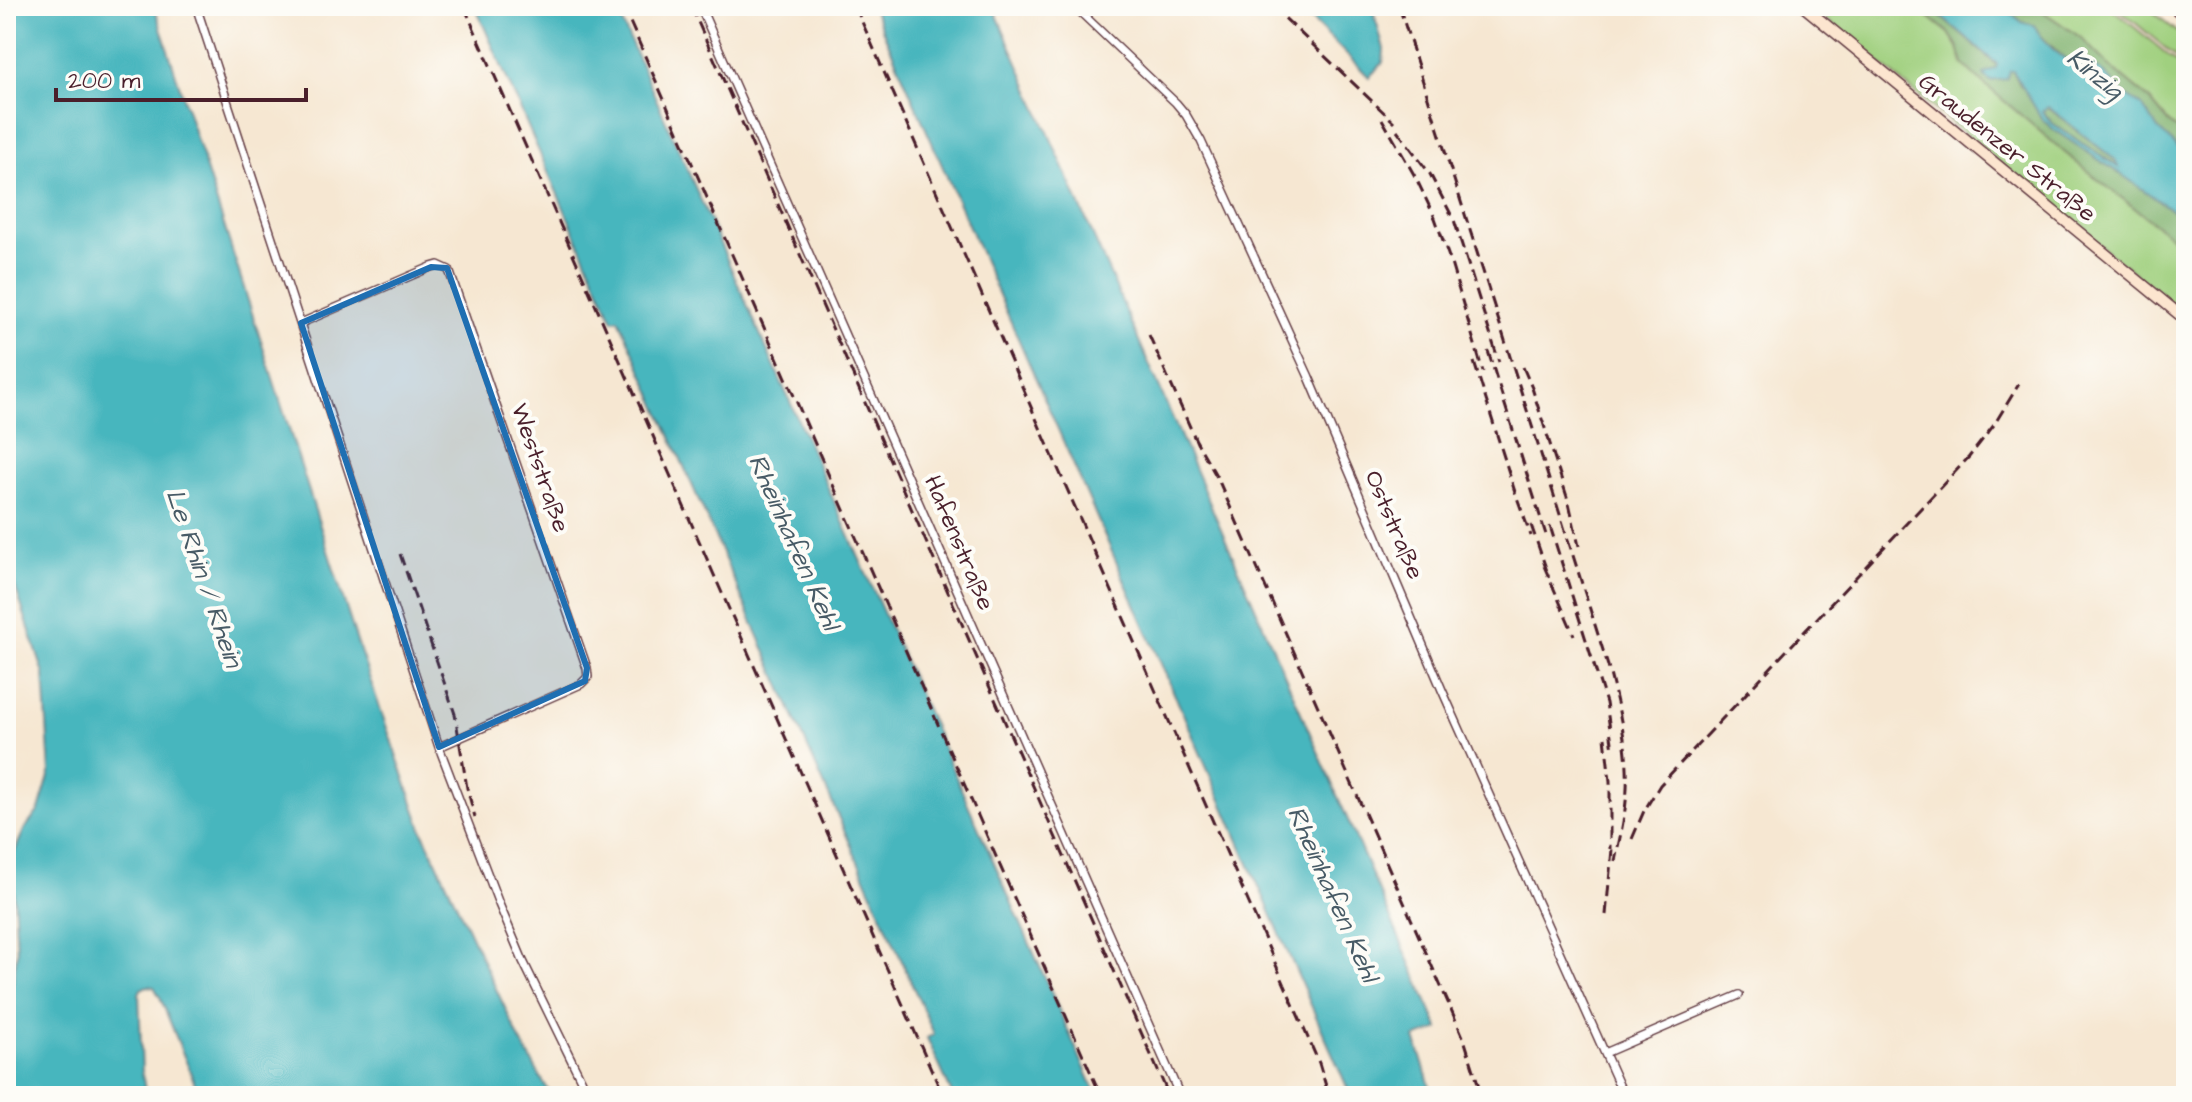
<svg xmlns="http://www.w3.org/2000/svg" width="2192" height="1102" viewBox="0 0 2192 1102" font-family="'Architects Daughter',sans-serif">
	<rect width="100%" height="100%" fill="#fdfcf7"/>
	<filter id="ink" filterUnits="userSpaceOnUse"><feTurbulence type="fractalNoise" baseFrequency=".0125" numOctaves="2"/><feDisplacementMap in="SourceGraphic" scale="16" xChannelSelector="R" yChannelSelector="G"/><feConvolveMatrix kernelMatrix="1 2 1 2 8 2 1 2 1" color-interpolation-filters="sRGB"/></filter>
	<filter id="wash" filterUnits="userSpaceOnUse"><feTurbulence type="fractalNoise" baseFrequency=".006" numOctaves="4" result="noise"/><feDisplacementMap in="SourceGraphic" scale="32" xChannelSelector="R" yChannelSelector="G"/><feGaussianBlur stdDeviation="1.8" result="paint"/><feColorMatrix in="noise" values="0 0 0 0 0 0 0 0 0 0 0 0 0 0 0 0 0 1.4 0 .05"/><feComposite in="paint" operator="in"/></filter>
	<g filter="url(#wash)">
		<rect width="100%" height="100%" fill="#f6e7d2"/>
		<!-- green -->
		<path fill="#a0d07f" stroke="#757855" stroke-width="2" d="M1810,6H1915L1949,33L1958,47L1963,64L2082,167L2186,248V316Z
			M2039,6H2109L2186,70V137L2167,121L2149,99L2109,66L2080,37L2045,13Z
			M2115,6H2146L2186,39V65Z"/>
		<!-- forest -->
		<path fill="#80b26e" stroke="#65684c" stroke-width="2" d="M1915,6H1928L1997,65L1996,68L2013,71L2020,85L2027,92L2042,119L2054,130L2128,179L2186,220V248L2082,167L1976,77L1963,64L1958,47L1949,33Z
			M2003,6H2039L2045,13L2080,37L2109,66L2149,99L2167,121L2186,137V155L2158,129L2143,107L2123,93L2101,70L2080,67L2068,62L2039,34L2034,25L2022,22Z
			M2047,107L2115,160L2120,168L2052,123L2042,110Z"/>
		<!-- water -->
		<path fill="#46b6be" stroke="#486a74" stroke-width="2" fill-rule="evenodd" d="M6,6H154L359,648L425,837L519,1038L551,1096H200L160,997L154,987L147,986L141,989L139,994L142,1073L146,1096H6V1003L12,988L17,953L12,858L24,830L39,810L50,773L44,674L6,559Z
			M475,6H615L1097,1096H953L927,1038L934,1034L619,319L613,320Z
			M872,6H993L1439,1029L1415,1038L1433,1096H1351Z
			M1298,6H1372L1384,49L1383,63L1369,77Z
			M1928,6H2003L2022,22L2034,25C2043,42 2061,59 2080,67L2089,64L2101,70L2123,93L2143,107L2158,129L2186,155V220L2128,179L2054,130L2042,119L2013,71H2010L2007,79L1991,81L1985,77L1984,74L1996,68L1997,64ZM2048,107L2115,160L2118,167L2052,123L2042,111Z"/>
	</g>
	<g filter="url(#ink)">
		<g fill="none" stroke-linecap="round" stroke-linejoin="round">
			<!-- street casing -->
			<g stroke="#643d44" stroke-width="10">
				<path id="street" d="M196,6L439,747L499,904L523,961L589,1096
					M700,6L1180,1096
					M1074,6L1176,103L1186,115L1201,141L1309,377L1442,690L1624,1096
					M2170,6L2186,19
					M301,323L431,267L438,265L449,270L587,668L588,677L581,684L439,747
					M1605,1053L1739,995"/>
			</g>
			<!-- secondary casing -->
			<g stroke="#643d44" stroke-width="13">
				<path id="secondary" d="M1803,6L2186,320"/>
			</g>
			<!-- street -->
			<use href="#street" stroke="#fff" stroke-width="7"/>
			<!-- secondary -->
			<use href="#secondary" stroke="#fce5cf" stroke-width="10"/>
			<!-- rail -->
			<path stroke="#4a1f2b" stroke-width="3" stroke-dasharray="12 6" stroke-linecap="butt" d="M464,6L943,1096
				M623,6L1101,1096
				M691,6L1169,1096
				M855,6L1319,1063L1329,1096
				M1272,6L1394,122
				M1399,6L1608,666C1618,706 1629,746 1627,788C1626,813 1620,837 1615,861
				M1382,119L1416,178L1435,218L1450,260L1483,372
				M1397,130L1430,174L1454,220L1499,362
				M1149,335L1198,445
				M1488,351L1547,538
				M1474,362L1515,492L1531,536
				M1523,367L1532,388L1569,503L1579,546
				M1193,435L1218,479L1464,1039L1482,1096
				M1531,525L1548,574
				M1550,526L1606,703L1613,749
				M400,554L455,714L467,788L475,817
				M1544,566L1574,635
				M1605,737L1610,781V849
				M1632,839L1644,811L1660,785L1969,457L1994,425L2019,384
				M1606,915L1612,849"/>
		</g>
	</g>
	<!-- marked area -->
	<path fill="#1f6fb2" fill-opacity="0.2" stroke="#1f6fb2" stroke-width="6" stroke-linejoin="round" d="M431,267L447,268L587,668L585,681L439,747L301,323Z"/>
	<g text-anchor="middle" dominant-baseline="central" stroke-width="8" stroke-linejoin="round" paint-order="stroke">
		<!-- street labels -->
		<g font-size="24" fill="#4a1f2b" stroke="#fdfcf7">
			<text transform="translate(2007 148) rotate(39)">Graudenzer Straße</text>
			<text transform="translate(540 468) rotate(71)">Weststraße</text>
			<text transform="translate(1394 525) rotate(67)">Oststraße</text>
			<text transform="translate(959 543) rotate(67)">Hafenstraße</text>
		</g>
		<!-- water labels -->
		<g font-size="26" font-style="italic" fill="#485b66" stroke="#fdfcf7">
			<text transform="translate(2095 74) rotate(39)">Kinzig</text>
			<text transform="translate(794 542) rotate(66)">Rheinhafen Kehl</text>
			<text transform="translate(204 578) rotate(71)">Le Rhin / Rhein</text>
			<text transform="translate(1333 894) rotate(66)">Rheinhafen Kehl</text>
		</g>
	</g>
	<!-- margin -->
	<rect width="2192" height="1102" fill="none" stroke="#fdfcf7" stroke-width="32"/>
	<!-- scale -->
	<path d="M56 88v12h250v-12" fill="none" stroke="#4a1f2b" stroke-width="4"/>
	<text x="68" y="88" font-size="24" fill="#4a1f2b" stroke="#fdfcf7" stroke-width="6" paint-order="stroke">200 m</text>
</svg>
